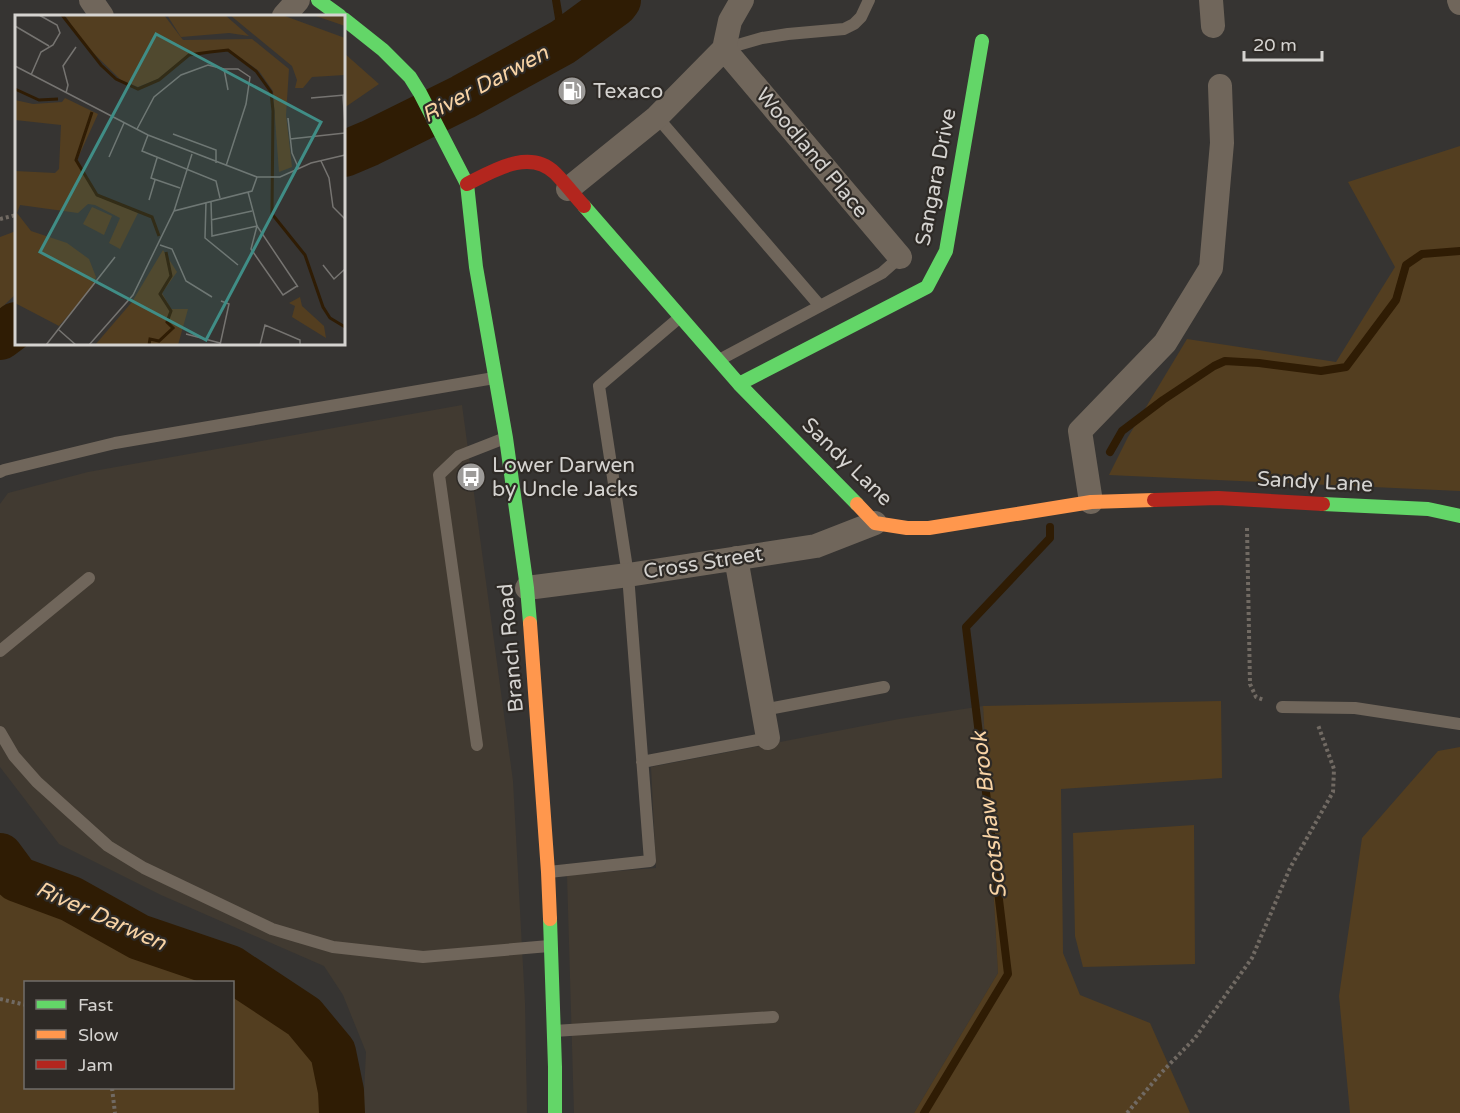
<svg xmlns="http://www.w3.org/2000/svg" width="1460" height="1113" viewBox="0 0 1460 1113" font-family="'Varela Round',sans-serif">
	<rect width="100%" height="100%" fill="#363432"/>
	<!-- built -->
	<path fill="#413a31" d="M462,405L513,781L525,1003L527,1113H363L366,1052L343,995L324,966L161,895L59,844L0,767V504L8,493L88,472Z
		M983,706L998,973L914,1113H574L567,875L656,868L651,767L899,719Z"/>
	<!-- green -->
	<path fill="#533e20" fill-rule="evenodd" d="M344,53L379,84L344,108Z
		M1460,146V491L1109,475L1128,437L1187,339L1336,362L1395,267L1348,182Z
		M16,231V294L0,309V237Z
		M1221,701L1222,778L1061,789L1063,953L1080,995L1150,1023L1190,1113H914L998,973L983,706Z
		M1460,747V1113H1350L1339,996L1362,838L1438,751Z
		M1194,825L1195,964L1083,967L1075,936L1073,833Z
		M0,870L11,885L59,904L110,930L227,978L305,1033L325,1062L336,1106V1113H0ZM26,982H232V1088H26Z"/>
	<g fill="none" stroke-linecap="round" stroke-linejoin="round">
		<!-- stream -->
		<path stroke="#2f1c04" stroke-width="8" d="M556,0L563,42
			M1110,452L1122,431L1163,400L1214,366L1225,361L1259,363L1321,371L1346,367L1396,300L1406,265L1422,254L1460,251
			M924,1113L1008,974L966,627L1050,538V527"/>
		<!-- river -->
		<path stroke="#2f1c04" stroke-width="46" d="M344,154L370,143L463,97L563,42L615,4L618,0
			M0,337L16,325
			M0,856L17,879L71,899L139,937L230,968L304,1017L333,1052L341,1091L342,1113"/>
		<!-- path -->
		<path stroke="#716a63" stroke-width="4" stroke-dasharray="3 3" stroke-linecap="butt" d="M0,219L16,215
			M1247,528L1250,684L1256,697L1264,700
			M0,999L26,1005
			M112,1088L115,1113
			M1127,1113L1162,1072L1195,1038L1252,958L1290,868L1333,792L1334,769L1318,725"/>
		<!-- lane -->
		<path stroke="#70665b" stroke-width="12" d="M724,49L762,38L788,34L844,29L854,24L861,17L869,0
			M657,117L820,306
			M719,360L882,273L900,257
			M0,472L4,470L115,443L494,378
			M0,651L89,578
			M1282,707L1355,708L1460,724
			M763,710L884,687
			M0,732L14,756L37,782L108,846L144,868L272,929L333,947L423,957L549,946
			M477,745L439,475L459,456L505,438
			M642,762L768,738
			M549,872L650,861L628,575L599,386L679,318
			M554,1031L773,1017"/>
		<!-- street -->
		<path stroke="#70665b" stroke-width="24" d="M91,0L102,16
			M1211,0L1213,26
			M1459,0L1460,3
			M284,16L298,0
			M724,49L900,257
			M568,189L657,117L724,49L730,21L742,0
			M1091,502L1080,431L1165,343L1211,268L1222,143L1220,86
			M736,558L768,738
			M527,588L628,575L816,546L875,523"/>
		<!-- fast -->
		<path stroke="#63d668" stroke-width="14" d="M318,0L340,16
			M344,19L383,50L410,77L420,93L467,184L476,267L506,438L527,588L530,623
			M584,206L739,384L857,504
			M739,384L927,287L946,251L982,41
			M1323,504L1428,509L1460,516
			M550,919L555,1067V1113"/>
		<!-- slow -->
		<path stroke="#ff974d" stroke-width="14" d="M857,504L875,523L907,528H929L1091,502L1154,500
			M530,623L548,872L550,919"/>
		<!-- jam -->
		<path stroke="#b3261e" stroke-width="14" d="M467,184C493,171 529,148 555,173C565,183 574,195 584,206
			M1154,500L1218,498L1323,504"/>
	</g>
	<!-- icons -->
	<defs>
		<g id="fuel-disc" transform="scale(1.5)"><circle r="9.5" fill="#9d9b99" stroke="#2e2a26"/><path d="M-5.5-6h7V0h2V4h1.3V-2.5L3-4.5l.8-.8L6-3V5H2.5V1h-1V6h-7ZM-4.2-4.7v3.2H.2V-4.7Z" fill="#fff"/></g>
		<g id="bus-disc" transform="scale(1.5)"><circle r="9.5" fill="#9d9b99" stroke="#2e2a26"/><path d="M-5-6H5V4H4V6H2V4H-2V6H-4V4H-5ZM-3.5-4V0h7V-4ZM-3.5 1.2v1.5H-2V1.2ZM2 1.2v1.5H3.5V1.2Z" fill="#fff"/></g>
	</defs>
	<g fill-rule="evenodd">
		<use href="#fuel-disc" x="572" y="91"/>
		<use href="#bus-disc" x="471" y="477"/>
	</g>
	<g text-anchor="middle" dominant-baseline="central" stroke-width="4.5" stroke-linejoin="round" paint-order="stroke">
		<!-- poi labels -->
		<g font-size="21" fill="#d5d3d0" stroke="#2e2a26" text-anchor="start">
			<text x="593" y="91">Texaco</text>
			<text x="492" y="465">Lower Darwen<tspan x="492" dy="24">by Uncle Jacks</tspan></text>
		</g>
		<!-- street labels -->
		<g font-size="21" fill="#d5d3d0" stroke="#2e2a26">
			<text transform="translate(812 153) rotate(50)">Woodland Place</text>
			<text transform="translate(936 177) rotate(-79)">Sangara Drive</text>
			<text transform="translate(847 462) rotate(44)">Sandy Lane</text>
			<text transform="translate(1315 482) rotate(3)">Sandy Lane</text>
			<text transform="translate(703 563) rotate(-9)">Cross Street</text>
			<text transform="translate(511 648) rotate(-95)">Branch Road</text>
		</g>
		<!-- water labels -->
		<g font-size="22" font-style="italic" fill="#f8d3a5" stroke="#2e2a26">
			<text transform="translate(485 84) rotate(-28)">River Darwen</text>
			<text transform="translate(989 815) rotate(-97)">Scotshaw Brook</text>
			<text transform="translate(101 916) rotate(24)">River Darwen</text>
		</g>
	</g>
	<!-- overview -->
	<g transform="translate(15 15)">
		<rect width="330" height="330" fill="#363432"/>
		<path d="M50,0H149L168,25L237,24L274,54L271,100L277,152L264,157L258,76L244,56L213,34L174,39L143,64L123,72L106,65L67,27ZM152,0H210L234,21L214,18L166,22ZM215,0H267L330,23V60L297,62L288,73H280L282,65L277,51ZM298,0H330V11L301,1ZM50,83L83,99L62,145L82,179L123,198L105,234L94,228L105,203L80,190L73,189L63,198L5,190L2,198L16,216L52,228L74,244L81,262L78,272L44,311L0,288V156L40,158L44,154L46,110L0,105V85L18,89L47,87ZM77,192L97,201L89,220L68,209ZM148,235L162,257L147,278L156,294H173L163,330H80L117,287ZM285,282L287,291L309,311L311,323L277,302L280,291L274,288Z" fill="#533e20"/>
		<path fill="none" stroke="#2f1c04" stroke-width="3" d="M47,0L86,50L101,64L123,74L144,65L174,40L195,37L213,35L241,56L256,77L258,96L257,199L290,240L308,292L315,303L330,312M0,74L24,85L43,84M77,97L61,145L82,180L137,202L144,221M134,330L135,324L144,326L158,313L152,307L156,296L145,279L156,261L151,237"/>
		<path fill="none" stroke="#767471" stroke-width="1.5" d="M0,11L34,31M0,51L133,120L242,162M16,60L26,37L38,30L45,18L42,10L24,0M51,78L53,70L48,51L61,32M328,81L330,108M296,83L330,80M273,103L277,138L284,154M122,114L139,82L166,60L193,50L209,54M158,119L201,135V148M133,120L127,136L201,166L205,183M275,124L330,118M94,142L109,108M142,143L136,163L165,173M306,146L314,163L318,192L330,204M211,151L231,89L235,62L223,54H209L213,75M233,177L242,211L283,272M134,185L140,165M196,186L197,221L242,211L236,234L268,280L282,271M191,187L190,223L223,250M159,196L177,139M196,205L237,196M145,230L157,234L171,266L197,282M308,250L319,264L330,254M44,315L61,330M171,319L205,328M31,330L100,242M74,330L118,280L159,196L237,176L242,162H265L296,148L330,140M205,330L214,289L206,286M245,330L250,310L285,325V330"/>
		<path fill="#408d86" fill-opacity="0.15" stroke="#408d86" stroke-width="3" d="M141,19L306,107L191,325L25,237Z"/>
		<rect width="330" height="330" fill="none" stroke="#d5d3d0" stroke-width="3"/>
	</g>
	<!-- legend -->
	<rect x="24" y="981" width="210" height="108" fill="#2e2a26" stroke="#716e6a" stroke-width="1.5"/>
	<rect x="36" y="1000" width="30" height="9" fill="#63d668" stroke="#716e6a" stroke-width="1.5"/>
	<text x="78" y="1011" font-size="18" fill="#d5d3d0">Fast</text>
	<rect x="36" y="1030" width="30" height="9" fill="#ff974d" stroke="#716e6a" stroke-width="1.5"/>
	<text x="78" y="1041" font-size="18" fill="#d5d3d0">Slow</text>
	<rect x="36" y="1060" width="30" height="9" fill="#b3261e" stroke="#716e6a" stroke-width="1.5"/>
	<text x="78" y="1071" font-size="18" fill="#d5d3d0">Jam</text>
	<!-- scale -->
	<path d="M1244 51v9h78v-9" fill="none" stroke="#d5d3d0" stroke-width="3"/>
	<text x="1253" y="51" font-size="18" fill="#d5d3d0" stroke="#2e2a26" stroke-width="4.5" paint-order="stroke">20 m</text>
</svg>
